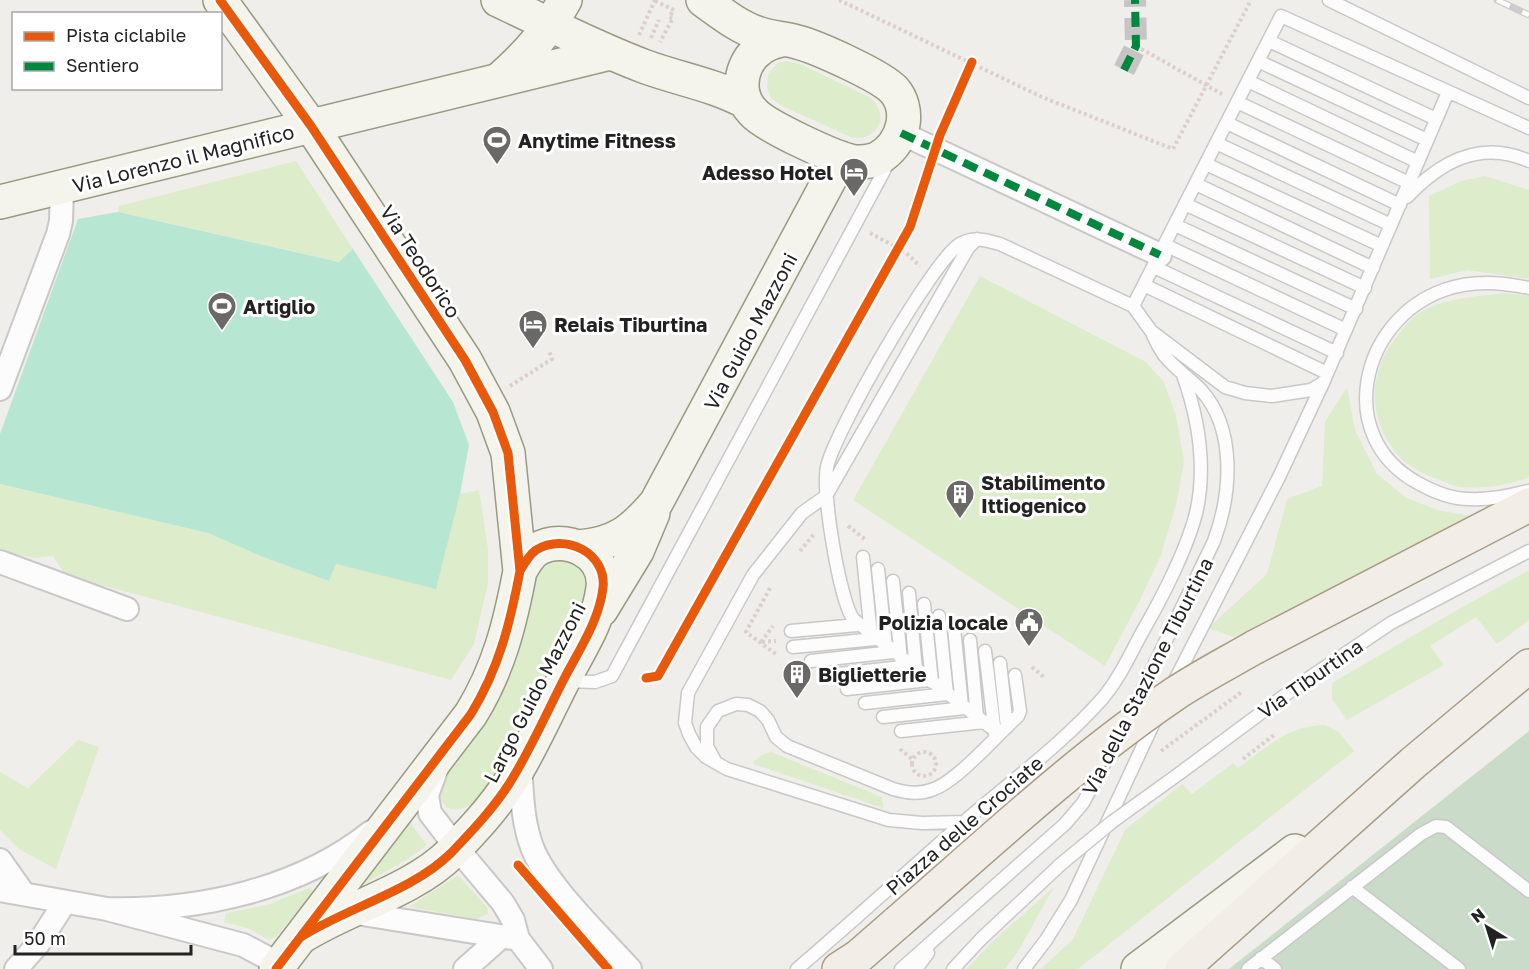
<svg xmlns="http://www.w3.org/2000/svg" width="1529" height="969" viewBox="0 0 1529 969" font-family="'Golos Text',sans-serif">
	<rect width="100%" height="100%" fill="#f0eeeb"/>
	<!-- grass -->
	<path fill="#ddeccb" d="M787,61L800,64L869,97C891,114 879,140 853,138L780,105L771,98L767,88L768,74L778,63Z
		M296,161L353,249L340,262L118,212L119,206Z
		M1485,176L1529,190V279L1468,270L1430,279L1429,196L1461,181Z
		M980,276L1146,362L1164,382L1176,416L1184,461L1177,501L1161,555L1140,600L1105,666L853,500Z
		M1505,293L1529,296V477C1509,485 1484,489 1462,487C1455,487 1447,483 1440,480C1425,475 1408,467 1398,455C1369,422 1367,376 1393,342C1401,331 1409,319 1421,312C1446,298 1477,296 1505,293Z
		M1347,387L1355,430L1377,474L1405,497L1437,510L1476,517L1236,638L1208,628L1267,574L1287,499L1322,486L1325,422Z
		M0,484L208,533L263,557L329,581L336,564L436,588L460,494L479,490L488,549V583L474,644L451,680L65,575L53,556L34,558L0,551Z
		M565,558L586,569L592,597C568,638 545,680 523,722C509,748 500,775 479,797C470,807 460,812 447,808L438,796L440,782L489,714L512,670L530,605L533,576L547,561Z
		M1529,570V620L1497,644L1476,617L1430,646L1444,665L1347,720L1332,699V683L1452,613Z
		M1325,725L1339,732L1354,751L1078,969H1041L1073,939L1125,830L1182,784L1192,794L1233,763L1238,768C1265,748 1289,725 1325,725Z
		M78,740L99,747L56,869L19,849L0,830V772L28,788Z
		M771,752L882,797L883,808L753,764L754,761L762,755Z
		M409,821L427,845L405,861L361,885Z
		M458,875L487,907L488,914L476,919L409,907Z
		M1054,887L1017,953L1005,969H967L990,944Z
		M309,888L312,889L313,892L276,937L269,940L247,928L224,922L226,913L267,905Z"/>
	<!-- cemetery -->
	<path fill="#cadbca" d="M1529,731V969H1229Z"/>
	<!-- pitch -->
	<path fill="#b7e6d2" d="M118,212L339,262L353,249L453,402L469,445L460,494L436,589L336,564L329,581L263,557L208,533L0,484V434L78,219Z"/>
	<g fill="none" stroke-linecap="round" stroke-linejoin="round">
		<!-- street-tunnel -->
		<path stroke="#c7c5c3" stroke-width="22" stroke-dasharray="22 11" stroke-linecap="butt" d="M1124,70L1136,46L1135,0"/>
		<!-- lane casing -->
		<g stroke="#c9c8c7" stroke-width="15">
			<path id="lane" d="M1329,0L1529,98
				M1269,41L1436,119
				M1258,61L1427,140
				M1248,81L1418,162
				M1237,102L1409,183
				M1227,123L1400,205
				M1216,143L1391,225
				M1206,164L1382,246
				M1196,184L1373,268
				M1407,197C1440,162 1480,139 1529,161
				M1185,204L1365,288
				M1175,225L1356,309
				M1165,245L1346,330
				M1154,267L1337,353
				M1144,285L1327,373
				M1133,306L1281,16L1529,128
				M1528,491C1508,496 1490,500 1469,499C1451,499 1434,492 1418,483C1333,437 1360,320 1444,290C1472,280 1500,282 1529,288
				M863,557L871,635
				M878,569L886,647
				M893,581L901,659
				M909,593L916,670
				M924,604L932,682
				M939,616L947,694
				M954,628L962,706
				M791,631L857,625
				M970,640L977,717
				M793,647L875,639
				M985,651L995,734
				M811,661L893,652
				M1000,663L1007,727
				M829,675L911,666
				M567,681L595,682L612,676L884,171L888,161
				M1173,684L1279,477L1323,383L1448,92
				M847,689L929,680
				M865,703L947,694
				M1131,713L1214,541C1231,495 1237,430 1201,390C1190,378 1175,369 1164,355C1160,349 1156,342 1153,335
				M883,717L965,708
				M993,729L853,619C839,597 822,493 827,467C834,433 932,261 960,244C973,236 986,240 1000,244L1133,306L1151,331L1225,387L1245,393L1272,396L1311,390L1323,383
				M901,731L984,722
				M714,759L707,746V727L718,711L736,704L748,705L760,711L768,720L776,737L787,746L893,789C907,793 920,795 934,789C958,780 997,735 1018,716L1020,711L1015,675
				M1180,773L1300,684L1391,623L1529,551
				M965,822L922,823L889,820L727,769L706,757L696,747L689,734L685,723L688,693L753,575L802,513L826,496L968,248L977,239
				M1352,887L1459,969
				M1261,958L1275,969
				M797,969C853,921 908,871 964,822C1010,782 1061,745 1102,699C1120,678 1131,652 1144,629C1163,596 1189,545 1197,509C1206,464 1198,417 1183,375
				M901,969L1065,824L1083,803L1109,755
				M916,969L928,953
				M953,969L981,939
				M1024,969L1046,940L1071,900L1156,718
				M1248,969L1421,834L1436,826L1446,827L1529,891"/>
		</g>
		<!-- street casing -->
		<g stroke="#c9c8c7" stroke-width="26">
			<path id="street" d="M901,133L1160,255
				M0,389L58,234L61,221L62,188
				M0,562L127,609
				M520,764C522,791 522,821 532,847C546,885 601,937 630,969
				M437,768L427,795L430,813L456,847L503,903L513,920L518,939L541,969
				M0,860L24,894
				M0,890L107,909L243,945L279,964
				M107,909C198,911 298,890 371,832
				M350,912L518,939
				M16,969L38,944L65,902
				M465,969L501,937"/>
		</g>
		<!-- secondary casing -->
		<g stroke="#999a82" stroke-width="36">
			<path id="secondary" d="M220,0L311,126L465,360L493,412L508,453L520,571
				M498,0C547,23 595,48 646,67C679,79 715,85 746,102
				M703,0C720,12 737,26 757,33C770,38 783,38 797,42C817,47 881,76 894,90C902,99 905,112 903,124C900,139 890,152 877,159C868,162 859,163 850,161C831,156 765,126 753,112C741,100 739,82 746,66C753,51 765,43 781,40
				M502,77C529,53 547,32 565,0
				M0,202L610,53
				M578,547C616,544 632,531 656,503L841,158
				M601,610L637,551L653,513
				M276,969L471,714C499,668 510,624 520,571C524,564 529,555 536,550C565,532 607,553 603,588C599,621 579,650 564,679C546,714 530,751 509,784C493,809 471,832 451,853C413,891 346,908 301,937
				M1138,969L1295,851"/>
		</g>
		<!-- primary casing -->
		<g stroke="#a79c86" stroke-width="36">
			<path id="primary" d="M1255,647L1529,505
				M839,969L859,956L898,922
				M1182,969L1413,763L1529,666"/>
		</g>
		<!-- path -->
		<path stroke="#dccecd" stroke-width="4" stroke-dasharray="3 3" stroke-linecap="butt" d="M839,0L1042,97L1173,149L1251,0
			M655,1L674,10L669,17L673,18L660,42
			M639,35L655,0
			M651,38L659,20
			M1136,46L1222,94
			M870,233L905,252L920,266
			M510,386L552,359L549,351
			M848,526L866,540
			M800,551L815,533
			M770,588L746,632L777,655
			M761,642L773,626
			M762,642L776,641
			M1032,667L1045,678
			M900,749L913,760
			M1161,751L1243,691
			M912 764a12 12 0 1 1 24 0a12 12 0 1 1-24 0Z
			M1243,759L1274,735"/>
		<!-- lane -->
		<use href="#lane" stroke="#fdfcfc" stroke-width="12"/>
		<!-- street -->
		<use href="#street" stroke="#fdfcfc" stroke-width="22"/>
		<!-- secondary -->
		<use href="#secondary" stroke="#f4f4ed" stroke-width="33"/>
		<!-- primary -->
		<use href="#primary" stroke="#f3ede7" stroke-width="33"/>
		<!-- rail casing -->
		<g stroke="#ccc" stroke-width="7">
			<path id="rail" d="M1497,0L1529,15"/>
		</g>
		<!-- rail -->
		<use href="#rail" stroke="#fff" stroke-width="4.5" stroke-dasharray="14" stroke-linecap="butt"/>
		<!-- lane-bridge casing -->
		<g stroke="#c9c8c7" stroke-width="15" stroke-linecap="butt">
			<path id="lane-bridge" d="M981,939L1061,864L1112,822L1180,773"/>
		</g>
		<!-- primary-bridge casing -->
		<g stroke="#a79c86" stroke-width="36" stroke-linecap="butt">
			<path id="primary-bridge" d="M898,922C988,844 1077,760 1176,693C1202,676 1229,662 1255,647"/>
		</g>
		<!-- lane-bridge -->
		<use href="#lane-bridge" stroke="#fdfcfc" stroke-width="12"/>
		<!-- primary-bridge -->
		<use href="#primary-bridge" stroke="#f3ede7" stroke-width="33"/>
		<!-- quiet -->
		<path stroke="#00873e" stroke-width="8" stroke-dasharray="15 8" stroke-linecap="butt" d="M1124,70L1136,46L1135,0
			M901,133L1160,255"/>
		<!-- cycleway casing -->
		<g stroke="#fff" stroke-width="13">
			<path id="cycleway" d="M220,0L311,126L465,360L493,412L508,453L520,571
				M646,678L658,676L910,227L940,135L972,62
				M518,865L608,969
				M276,969L471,714C499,668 510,624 520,571C524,564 529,555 536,550C565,532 607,553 603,588C599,621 579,650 564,679C546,714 530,751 509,784C493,809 471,832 451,853C413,891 346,908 301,937"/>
		</g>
		<!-- cycleway -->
		<use href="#cycleway" stroke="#e8590c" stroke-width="9"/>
	</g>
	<!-- icons -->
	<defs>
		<g id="stadium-pin" transform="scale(1.5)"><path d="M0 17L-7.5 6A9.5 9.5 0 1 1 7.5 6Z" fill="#6a6968" stroke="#fff"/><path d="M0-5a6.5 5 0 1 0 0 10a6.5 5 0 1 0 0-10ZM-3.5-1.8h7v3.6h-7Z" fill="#fff"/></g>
		<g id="hotel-pin" transform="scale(1.5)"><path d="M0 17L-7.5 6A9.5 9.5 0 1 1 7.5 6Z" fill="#6a6968" stroke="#fff"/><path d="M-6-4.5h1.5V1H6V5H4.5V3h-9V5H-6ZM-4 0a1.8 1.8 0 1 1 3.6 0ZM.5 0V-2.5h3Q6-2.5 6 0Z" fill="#fff"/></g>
		<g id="building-pin" transform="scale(1.5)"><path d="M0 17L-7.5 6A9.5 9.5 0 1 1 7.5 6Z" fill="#6a6968" stroke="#fff"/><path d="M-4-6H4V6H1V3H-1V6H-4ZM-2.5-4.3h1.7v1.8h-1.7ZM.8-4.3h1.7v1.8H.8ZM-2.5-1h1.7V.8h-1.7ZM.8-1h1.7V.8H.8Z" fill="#fff"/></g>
		<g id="civic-pin" transform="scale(1.5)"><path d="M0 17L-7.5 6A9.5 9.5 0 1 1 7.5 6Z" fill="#6a6968" stroke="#fff"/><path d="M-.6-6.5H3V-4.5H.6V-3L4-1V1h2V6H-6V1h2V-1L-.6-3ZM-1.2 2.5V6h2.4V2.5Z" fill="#fff"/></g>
	</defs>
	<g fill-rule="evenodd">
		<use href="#stadium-pin" x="497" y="140"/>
		<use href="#hotel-pin" x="854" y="172"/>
		<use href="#stadium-pin" x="222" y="306"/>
		<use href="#hotel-pin" x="533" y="324"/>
		<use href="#building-pin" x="960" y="494"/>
		<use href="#civic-pin" x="1029" y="622"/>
		<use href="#building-pin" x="797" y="674"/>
	</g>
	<g text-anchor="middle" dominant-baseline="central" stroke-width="6" stroke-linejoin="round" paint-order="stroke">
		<!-- poi labels -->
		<g font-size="20" font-weight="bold" fill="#222" stroke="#fff" text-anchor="start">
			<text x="518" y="140">Anytime Fitness</text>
			<text x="833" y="172" text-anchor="end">Adesso Hotel</text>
			<text x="243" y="306">Artiglio</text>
			<text x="554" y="324">Relais Tiburtina</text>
			<text x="981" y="482">Stabilimento<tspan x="981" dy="23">Ittiogenico</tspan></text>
			<text x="1008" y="622" text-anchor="end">Polizia locale</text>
			<text x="818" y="674">Biglietterie</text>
		</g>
		<!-- street labels -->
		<g font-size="20" fill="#222" stroke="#fff">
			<text transform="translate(183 158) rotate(-14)">Via Lorenzo il Magnifico</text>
			<text transform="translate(421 261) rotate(57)">Via Teodorico</text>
			<text transform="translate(750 331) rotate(-62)">Via Guido Mazzoni</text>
			<text transform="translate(1147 676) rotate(-63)">Via della Stazione Tiburtina</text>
			<text transform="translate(1310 678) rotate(-35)">Via Tiburtina</text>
			<text transform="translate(534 692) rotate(-63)">Largo Guido Mazzoni</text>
			<text transform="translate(964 825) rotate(-41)">Piazza delle Crociate</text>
		</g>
	</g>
	<!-- legend -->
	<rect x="12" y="12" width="210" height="78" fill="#ffffff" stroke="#a7a7a7" stroke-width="1.5"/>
	<rect x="24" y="32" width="30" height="9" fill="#e8590c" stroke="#a7a7a7" stroke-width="1.5"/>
	<text x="66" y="42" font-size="18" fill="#222222">Pista ciclabile</text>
	<rect x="24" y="62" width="30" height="9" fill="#00873e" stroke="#a7a7a7" stroke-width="1.5"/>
	<text x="66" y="72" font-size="18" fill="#222222">Sentiero</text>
	<!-- north arrow -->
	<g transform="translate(1487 927) rotate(322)" stroke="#ffffff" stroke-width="4.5" paint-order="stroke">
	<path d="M0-4.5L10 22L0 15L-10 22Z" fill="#222222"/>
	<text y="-9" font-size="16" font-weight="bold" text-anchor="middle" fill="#222222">N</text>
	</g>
	<!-- scale -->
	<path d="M15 945v9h176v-9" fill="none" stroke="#222222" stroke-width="3"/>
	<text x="24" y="945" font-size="18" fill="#222222" stroke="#ffffff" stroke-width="4.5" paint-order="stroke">50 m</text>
</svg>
